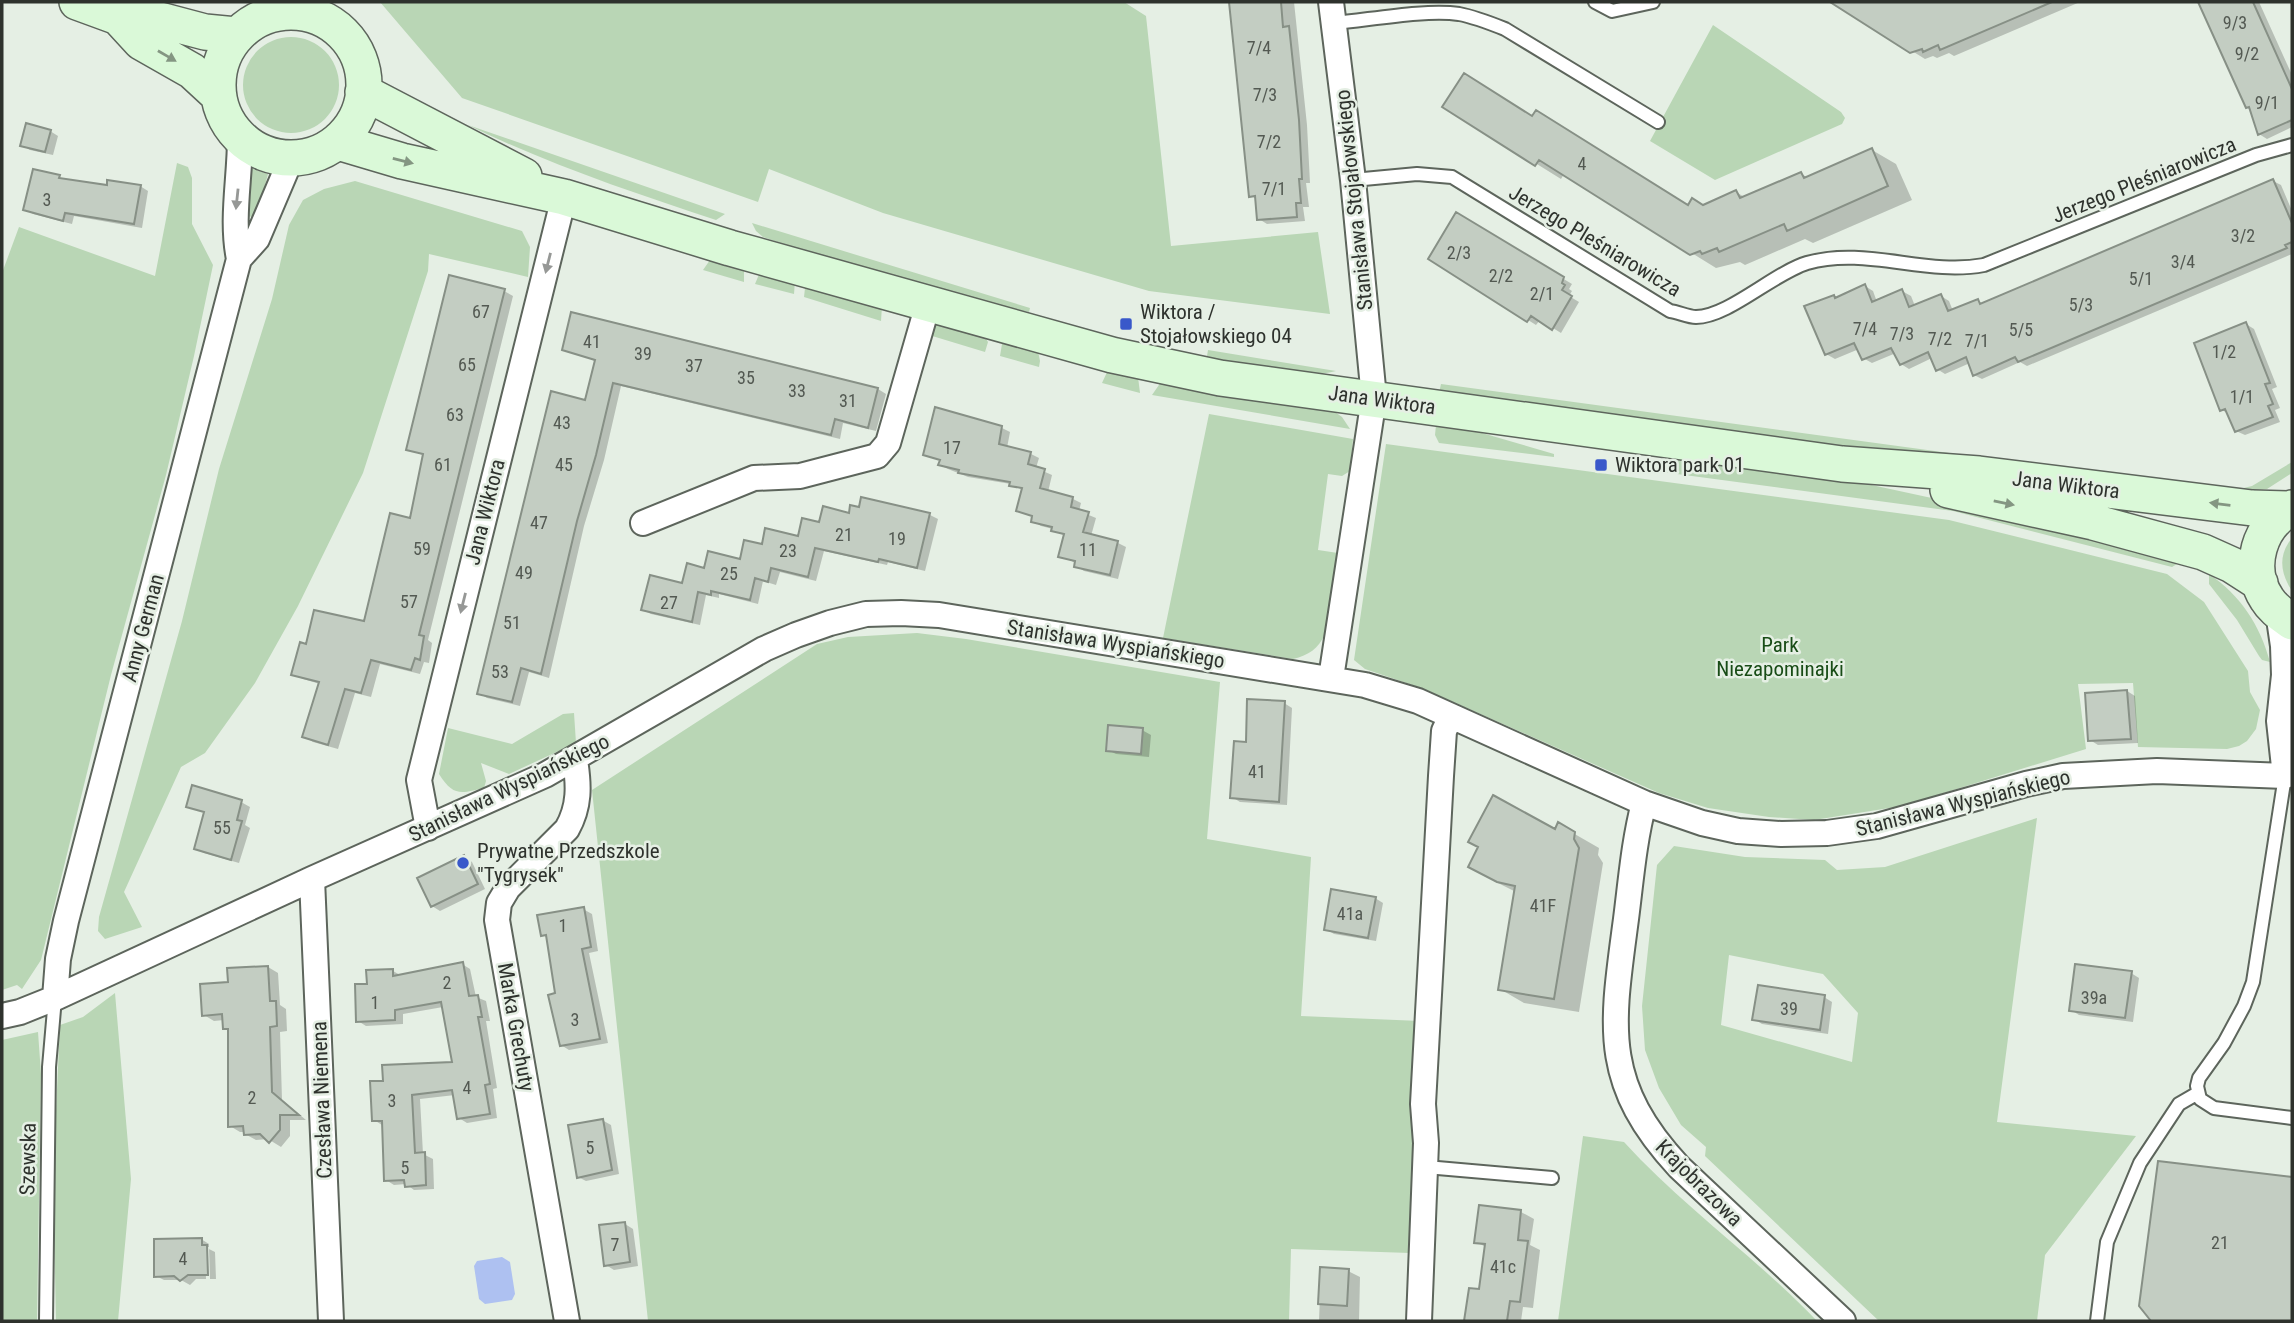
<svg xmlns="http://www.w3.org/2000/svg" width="2294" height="1323" viewBox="0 0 2294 1323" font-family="'Roboto Condensed',sans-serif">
	<rect width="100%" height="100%" fill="#e5efe4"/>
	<!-- green -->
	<path fill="#b9d6b5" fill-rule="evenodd" d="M380,2H1124L1146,16L1171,246L1318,232L1330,314L1149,291L883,213L769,169L758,202L462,98Z
		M1713,25L1841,112L1845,118L1842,124L1715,180L1650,141Z
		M243 85a48 48 0 1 1 96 0a48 48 0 1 1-96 0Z
		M468,125L725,214L716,220C631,192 548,164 468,125Z
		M177,163L188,167L192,178V224L213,265L194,356L166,475L111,675L41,960L22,989L17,985L2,990V273L19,227L155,276Z
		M251,168L268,174L256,218L244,215Z
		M355,181L522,231L530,247L528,277L429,254L428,271L363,473L298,606L255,683L205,753L181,767L124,892L142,927L105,939L98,931L99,917L182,621L219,469L272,299L289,225L303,200L324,189Z
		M752,223L1030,308L1029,312L995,307L839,263L763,237L756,231Z
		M710,260L744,269V282L703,270Z
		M760,272L795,281L794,294L755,284Z
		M810,285L882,306L881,321L804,297L805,288Z
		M934,323L984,336L988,342L985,352L929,335Z
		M1008,343L1038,351L1040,361L1039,367L1000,356L1002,344Z
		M1208,350L1336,371C1301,381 1242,367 1207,356Z
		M1108,370L1138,377L1140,393L1102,383Z
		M1161,382L1331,409L1342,417L1350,429L1152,395Z
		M1441,384L2001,460L1989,466L1439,393Z
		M1209,414L1353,439L1350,471L1342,476L1328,474L1318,550L1338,553L1325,634C1318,649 1309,655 1293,659L1163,638Z
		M1436,425L1475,431L1554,454V457L1439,443L1435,435Z
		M1386,444L1949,520L2167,574L2204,602L2248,671L2250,692L2260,710L2256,729L2247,741L2239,746L2227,749L2138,747L2133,683L2078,684L2086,749L1902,806L1814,820L1769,817L1708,808L1659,793L1424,689L1365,669L1354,660Z
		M1681,459L1830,476L1941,500L2182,561L2172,567L1953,511L1647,470L1648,463Z
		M2292,462V473L2267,489L2231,491L2252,486Z
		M2292,538V591C2280,573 2278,555 2292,538Z
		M2209,574C2241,596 2260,625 2270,662L2262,660L2259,656L2237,620L2209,584Z
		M917,633L966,639L1220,682L1207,839L1311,857L1301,1016L1420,1021L1410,1253L1291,1249L1289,1321H648L592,790L817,644L848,637Z
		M574,713L576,743L509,774L481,763L486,781L484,788C460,794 453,796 439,774L448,728L512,744L563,714Z
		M2037,818L1997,1122L2136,1136L2045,1255L2037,1321H1879L1705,1156L1706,1147L1681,1125L1659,1088L1645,1050L1642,1006L1657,865L1674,846L1745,857L1825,860L1837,870L1885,867ZM1729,955L1823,974L1858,1013L1852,1062L1721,1025Z
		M115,993L131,1179L118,1321H56L53,1176L60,1025L83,1017Z
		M38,1032L41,1074L37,1321H2V1040Z
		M1583,1136L1624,1142C1683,1207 1757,1258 1817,1321H1558Z"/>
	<!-- water -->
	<path fill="#aec1f1" d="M502,1257L510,1262L515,1294L512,1300L485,1304L479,1299L474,1266L477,1261Z"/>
	<!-- shadow -->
	<path fill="#0003" d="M1231,2H1294L1307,125L1310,183H1306L1309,207H1303L1305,221L1267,224L1259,219L1257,199L1251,196Z
		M1833,2H2080L1954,56L1949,53L1937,58L1933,56L1925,59Z
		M2199,2H2259L2292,75V127L2267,139L2259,134L2250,109L2248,107Z
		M1445,107L1533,118L1689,207H1704L1736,192L1746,198L1801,174L1809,178L1872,150L1896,164L1912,200L1813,243L1805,239L1745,265L1740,262L1716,268L1564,174L1561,179Z
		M50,131L58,136L53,155L30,150L22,145Z
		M59,177L64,180L108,187L140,186L148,191L142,228L74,216L72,224L33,214L25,209Z
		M2273,181L2281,185L2292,211V254L2027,366L2020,362L1982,379L1974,375L1970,363L1945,374L1937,369L1932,358L1909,369L1901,364L1896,353L1872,363L1863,358L1859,349L1835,359L1826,354L1834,297L1838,299L1865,286L1873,291L1877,302L1902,291L1911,296L1915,306L1941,296L1949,301L1953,311L1977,301L1983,305Z
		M1457,215L1572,284L1569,289L1572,291L1569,296L1579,302L1561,333L1540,320L1536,325L1430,258Z
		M504,291L513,296L428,640L432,643L429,663L424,662L420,674L380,664L371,697L355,693L338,749L313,742L304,736L320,684L303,679L293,674L307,646L365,623L411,521L425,456L408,449Z
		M2246,324L2254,329L2277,387L2272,389L2280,408L2275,410L2280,422L2245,435L2236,431L2229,414L2222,410Z
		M564,349L878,389L886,394L876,431L843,423L840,439L621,386L604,460L584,526L549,678L529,672L520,706L487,698L479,693L587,402L596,361Z
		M936,410L1002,428L1010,432L1007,448L1031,454L1039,458L1036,468L1052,475L1048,492L1073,499L1081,503L1079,511L1096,518L1091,536L1118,543L1126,547L1118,579L1084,571L1076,566V563L1060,556L1065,536L1053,529L1041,526L1033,521L1034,517L1018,510L1023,490L1011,484L968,477L948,469L940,465L941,461L925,454Z
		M862,500L930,515L938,519L925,571L888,562L887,565L824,551L816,581L780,572L776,585L763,581L758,604L719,594V598L706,595L700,625L651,614L643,610L705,570L741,562L763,546L799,538L820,524L850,515L860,509Z
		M2127,691L2135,696L2138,743L2098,745L2090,740Z
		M1284,703L1292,708L1287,805L1240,802L1232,797Z
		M1142,730L1151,735L1149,757L1116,754L1108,750Z
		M241,802L250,807L245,825L250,828L239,863L204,853L196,849L205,813L188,806Z
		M1559,825L1599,848L1598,855L1603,863L1579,1012L1524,1003L1500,989L1516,892L1494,881L1480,846L1556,831Z
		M464,857L472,862L485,889L440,911L432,906Z
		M1375,898L1383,903L1376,941L1334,934L1326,929Z
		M583,909L592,914L598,951L589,953L608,1043L569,1050L561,1045L557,995L549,938L542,935Z
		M462,964L470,969L476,997L486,1001L490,1021H486L497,1088L493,1089L497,1118L467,1123L459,1118L455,1095L420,1099L423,1154L433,1159L434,1189L414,1190L406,1184L394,1185L386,1180L382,1125L374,1120L385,1083L454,1064L443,1007L403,1014V1024L366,1026L358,1021L369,985L393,971L402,976Z
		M268,967L278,973L280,1005L286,1009L287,1031L280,1032L282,1100L306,1120H290V1136L281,1147L268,1139L256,1140L245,1134V1132H240L230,1126V1031L225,1028L224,1020L214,1021L204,1015L230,984Z
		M2131,973L2139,978L2133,1022L2079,1015L2071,1010Z
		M1824,997L1832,1002L1828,1034L1762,1024L1754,1019Z
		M602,1120L611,1125L619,1174L586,1181L578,1177Z
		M2160,1163L2292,1179V1321H2153L2141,1306Z
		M1481,1207L1521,1212L1534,1219L1530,1245L1540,1250L1533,1308L1523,1307L1521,1321H1466L1470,1290L1480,1291L1486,1247L1476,1242Z
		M625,1224L633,1229L638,1266L614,1270L606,1265Z
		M201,1239L209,1244V1249L215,1252L216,1279H210L209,1247H205L206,1279H196L190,1285L181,1280H164L156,1276Z
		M1321,1269L1348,1271L1360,1277L1359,1321H1319Z"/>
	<!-- building -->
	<path fill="#c3cdc2" stroke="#879086" stroke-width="2" d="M1229,2H1281L1283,27L1289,26L1299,120L1302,179H1299L1301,203H1296L1297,217L1257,220L1255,196L1249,197Z
		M1830,2H2052L1940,50L1938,45L1923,52L1922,49L1910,53Z
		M2198,2H2253L2292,89V120L2258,135L2249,107L2246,108Z
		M1464,73L1532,116L1536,110L1688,205L1692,198L1703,205L1736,190L1740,198L1801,172L1804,178L1872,148L1888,186L1787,231L1784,224L1719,252L1717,248L1702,254L1700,251L1690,255L1539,160L1535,166L1442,107Z
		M26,123L51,130L45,152L20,146Z
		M33,169L60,175L59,178L107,185V180L141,185L134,224L65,213L63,221L23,210Z
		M2273,179L2292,223V242L2285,245L2287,248L2018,362L2015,357L1973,376L1966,357L1936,371L1928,352L1900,365L1891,348L1862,360L1854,343L1825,355L1804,306L1834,295L1835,298L1865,284L1872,302L1902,289L1909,307L1941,294L1948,311L1978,299L1980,304Z
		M1456,212L1564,277L1562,283L1565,285L1562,290L1572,296L1552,330L1531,316L1527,322L1428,259Z
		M449,275L505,289L419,635L424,636L420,660L415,658L411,670L371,660L361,693L345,689L328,745L302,737L319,682L291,675L300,642L306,644L314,610L364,621L390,513L410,518L423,454L406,450Z
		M571,312L878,388L868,428L835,419L831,435L613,383L596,455L577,521L541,674L521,668L512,702L477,694L551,391L585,400L595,360L562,350Z
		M2246,322L2270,383L2265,384L2273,404L2268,406L2273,417L2235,432L2225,409L2220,411L2194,343Z
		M935,407L1002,426L999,444L1031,452L1028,464L1045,469L1040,488L1073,497L1071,507L1089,512L1083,532L1118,541L1110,575L1074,567L1075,561L1058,557L1064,534L1051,531L1052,527L1031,522L1032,516L1016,511L1022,488L1009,486L1010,482L958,473L959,470L938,465L940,460L923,455Z
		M861,497L930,513L917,568L879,559L878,562L815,548L808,577L771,568L768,582L755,578L750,600L711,591V595L698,592L692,622L641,610L650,575L682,583L687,563L704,568L708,551L740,559L744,540L762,544L765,528L798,536L802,518L819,522L823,506L849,513L850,505L859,507Z
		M2127,690L2131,739L2088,741L2085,693Z
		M1247,699L1285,701L1279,802L1230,798L1234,741L1246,742Z
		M1108,725L1143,728L1141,754L1106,751Z
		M192,785L242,800L237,820L242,821L231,860L194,849L204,812L186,807Z
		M1493,795L1555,829L1558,822L1575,832L1574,839L1579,848L1554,999L1498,990L1515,886L1497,882L1468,867L1478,847L1468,842Z
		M464,855L478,884L431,907L417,878Z
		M1331,889L1376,897L1368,938L1324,930Z
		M584,907L591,947L582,949L600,1039L560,1046L548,995L555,993L546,935L541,936L537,915Z
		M463,962L469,996L478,995L482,1017H478L490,1084L485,1085L490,1114L457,1119L452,1090L412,1095L415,1153L425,1152L426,1185L405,1187L404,1180L384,1181L382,1121H372L370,1081H383L382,1065L452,1062L441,1002L395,1010V1020L356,1022L355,984H367L366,970L393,969V976Z
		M2075,964L2132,971L2125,1018L2069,1011Z
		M268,966L270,1001H276L277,1026L270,1027L272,1092L299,1115H280V1130L269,1143L260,1134L244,1135L243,1126L228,1127V1029H223L222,1014L202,1016L200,984L228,982L227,968Z
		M1758,985L1825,995L1820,1030L1752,1020Z
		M603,1119L612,1170L577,1178L568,1125Z
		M2158,1161L2292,1177V1321H2151L2139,1306Z
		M1479,1205L1521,1210L1518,1240L1528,1241L1520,1302L1510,1301L1507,1321H1464L1469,1288L1479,1289L1485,1244L1474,1243Z
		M625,1222L630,1262L604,1266L599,1225Z
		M202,1238V1245H207L208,1275H188L180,1281L174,1276L154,1277V1239Z
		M1320,1267L1349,1269L1347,1306L1318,1304Z"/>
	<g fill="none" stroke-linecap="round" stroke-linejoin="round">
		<!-- lane casing -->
		<g stroke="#5d655c" stroke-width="16">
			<path id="lane" d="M1595,2L1612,11L1653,2
				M1334,23C1369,20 1426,9 1459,14C1475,17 1490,23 1505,29L1658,122
				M1353,180L1417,174L1452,177L1670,311C1678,312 1688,317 1696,317C1728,317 1774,273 1807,263C1866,246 1925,276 1984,265L2256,155L2292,145
				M2289,776H2285L2253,982L2244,1006L2224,1043L2199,1078L2197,1086L2200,1099L2214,1108L2292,1118
				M1426,1167L1552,1178
				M46,1321L49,1067L55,998
				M2097,1321L2107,1242L2140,1163L2179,1104L2198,1093"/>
		</g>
		<!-- street casing -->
		<g stroke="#5d655c" stroke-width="28">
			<path id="street" d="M1331,2L1353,180L1374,398L1331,678
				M239,259L257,239L291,159
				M643,523L754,478L800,476L823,470L877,456L888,443L928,304
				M2278,612L2283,646L2284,675L2279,721L2285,776
				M1644,803C1634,841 1631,880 1626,919C1612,1025 1600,1082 1679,1167L1843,1321
				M428,828L419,780L564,197
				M312,879L331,1321
				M55,998L58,959L66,921L239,259C231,219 240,179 240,138
				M2,1016L20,1012L55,998L312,879L545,775L764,649L796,635L830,623L866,614L901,613L939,615L1365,685L1418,701L1644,803L1702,823L1738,831L1781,834L1827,833L1877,826L2026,784L2063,776L2157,771L2285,776
				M567,1321L497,920L499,903L508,888L567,829C580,806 579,785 575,760
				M1419,1321L1426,1143L1423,1104L1441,776L1444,731L1451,716"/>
		</g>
		<!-- secondary casing -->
		<g stroke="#5d655c" stroke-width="38">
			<path id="secondary" d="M77,2L118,17L152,18L205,32L236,35
				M218 85a73 73 0 1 1 146 0a73 73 0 1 1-146 0Z
				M118,17L141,42L192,71L218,95
				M363,92L524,176
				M338,142L402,161L564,197L730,248L1112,355L1220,378L1842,464L1979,474L2252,508L2288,509
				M1948,490L2093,522L2203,552L2232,565L2260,583
				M2292,508C2259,524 2246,568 2267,599C2273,609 2283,615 2292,622"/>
		</g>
		<!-- lane -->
		<use href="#lane" stroke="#fff" stroke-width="12"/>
		<!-- street -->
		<use href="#street" stroke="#fff" stroke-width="24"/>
		<!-- secondary -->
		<use href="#secondary" stroke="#daf9d8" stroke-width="35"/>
	</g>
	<!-- one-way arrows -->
	<defs><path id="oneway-solid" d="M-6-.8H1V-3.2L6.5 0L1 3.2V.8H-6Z" transform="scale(1.75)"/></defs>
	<g fill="#849682">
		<use href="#oneway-solid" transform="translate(167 56) rotate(30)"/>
		<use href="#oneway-solid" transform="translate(403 161) rotate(14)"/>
		<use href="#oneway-solid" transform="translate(2004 503) rotate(12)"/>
		<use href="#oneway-solid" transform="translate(2220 504) rotate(-173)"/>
	</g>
	<g fill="#969896">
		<use href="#oneway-solid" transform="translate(237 199) rotate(96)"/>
		<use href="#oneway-solid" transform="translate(548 263) rotate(104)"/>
		<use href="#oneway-solid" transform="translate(463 603) rotate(104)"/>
	</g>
	<!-- markers -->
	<g fill="#3958ca" stroke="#e5efe4" stroke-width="2.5">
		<rect x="1119" y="317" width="14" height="14" rx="3.5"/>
		<rect x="1594" y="458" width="14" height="14" rx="3.5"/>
		<circle cx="463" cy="863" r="7"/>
	</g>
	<g text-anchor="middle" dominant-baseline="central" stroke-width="5" stroke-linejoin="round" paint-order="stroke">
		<!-- number labels -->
		<g font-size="18" fill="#535952">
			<text x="2235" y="22">9/3</text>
			<text x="1259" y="47">7/4</text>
			<text x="2247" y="53">9/2</text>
			<text x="1265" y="94">7/3</text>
			<text x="2267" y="102">9/1</text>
			<text x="1269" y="141">7/2</text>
			<text x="1582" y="163">4</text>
			<text x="1274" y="188">7/1</text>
			<text x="47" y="199">3</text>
			<text x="2243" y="235">3/2</text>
			<text x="1459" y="252">2/3</text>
			<text x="2183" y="261">3/4</text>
			<text x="1501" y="275">2/2</text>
			<text x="2141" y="278">5/1</text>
			<text x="1542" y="293">2/1</text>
			<text x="2081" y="304">5/3</text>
			<text x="481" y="311">67</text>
			<text x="1865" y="328">7/4</text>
			<text x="2021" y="329">5/5</text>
			<text x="1902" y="333">7/3</text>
			<text x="1940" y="338">7/2</text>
			<text x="1977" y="340">7/1</text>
			<text x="592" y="341">41</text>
			<text x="2224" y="351">1/2</text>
			<text x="643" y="353">39</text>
			<text x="467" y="364">65</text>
			<text x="694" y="365">37</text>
			<text x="746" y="377">35</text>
			<text x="797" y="390">33</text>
			<text x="2242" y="396">1/1</text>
			<text x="848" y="400">31</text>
			<text x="455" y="414">63</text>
			<text x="562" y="422">43</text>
			<text x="952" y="447">17</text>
			<text x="443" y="464">61</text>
			<text x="564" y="464">45</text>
			<text x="539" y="522">47</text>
			<text x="844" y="534">21</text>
			<text x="897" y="538">19</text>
			<text x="422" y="548">59</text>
			<text x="1088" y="549">11</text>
			<text x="788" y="550">23</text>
			<text x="524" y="572">49</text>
			<text x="729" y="573">25</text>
			<text x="409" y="601">57</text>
			<text x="669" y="602">27</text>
			<text x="512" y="622">51</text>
			<text x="500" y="671">53</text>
			<text x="1257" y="771">41</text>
			<text x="222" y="827">55</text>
			<text x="1543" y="905">41F</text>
			<text x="1350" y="913">41a</text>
			<text x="563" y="925">1</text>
			<text x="447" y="982">2</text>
			<text x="2094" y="997">39a</text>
			<text x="375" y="1002">1</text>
			<text x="1789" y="1008">39</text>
			<text x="575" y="1019">3</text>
			<text x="467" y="1087">4</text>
			<text x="252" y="1097">2</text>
			<text x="392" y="1100">3</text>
			<text x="590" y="1147">5</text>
			<text x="405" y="1167">5</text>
			<text x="2220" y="1242">21</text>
			<text x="615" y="1244">7</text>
			<text x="183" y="1258">4</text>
			<text x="1503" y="1266">41c</text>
		</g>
		<!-- street labels -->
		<g font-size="21" fill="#2e322d" stroke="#e5efe4">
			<text transform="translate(2144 180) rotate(-22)">Jerzego Pleśniarowicza</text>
			<text transform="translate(1354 200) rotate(-96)">Stanisława Stojałowskiego</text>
			<text transform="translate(1595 241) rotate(31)">Jerzego Pleśniarowicza</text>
			<text transform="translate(1382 400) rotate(8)">Jana Wiktora</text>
			<text transform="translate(2066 485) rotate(7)">Jana Wiktora</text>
			<text transform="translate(485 512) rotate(-76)">Jana Wiktora</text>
			<text transform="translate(143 628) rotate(-75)">Anny German</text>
			<text transform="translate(1116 644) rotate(9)">Stanisława Wyspiańskiego</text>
			<text transform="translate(509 788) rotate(-26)">Stanisława Wyspiańskiego</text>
			<text transform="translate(1963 803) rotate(-14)">Stanisława Wyspiańskiego</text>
			<text transform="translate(516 1027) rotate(80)">Marka Grechuty</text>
			<text transform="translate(322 1100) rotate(-92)">Czesława Niemena</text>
			<text transform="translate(28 1159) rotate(-89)">Szewska</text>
			<text transform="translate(1699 1183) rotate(45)">Krajobrazowa</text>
		</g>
		<!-- poi labels -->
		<g font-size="21" fill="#2e322d" stroke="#e5efe4" text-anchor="start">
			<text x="1140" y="312">Wiktora /<tspan x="1140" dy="24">Stojałowskiego 04</tspan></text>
			<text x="1615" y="465">Wiktora park 01</text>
			<text x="477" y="851">Prywatne Przedszkole<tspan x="477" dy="24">"Tygrysek"</tspan></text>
		</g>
		<!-- park labels -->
		<g font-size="21" fill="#184c16" stroke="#e5efe4">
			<text x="1780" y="645">Park<tspan x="1780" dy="24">Niezapominajki</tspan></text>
		</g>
	</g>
	<!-- border -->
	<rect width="2294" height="1323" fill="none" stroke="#2e322d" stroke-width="7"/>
</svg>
